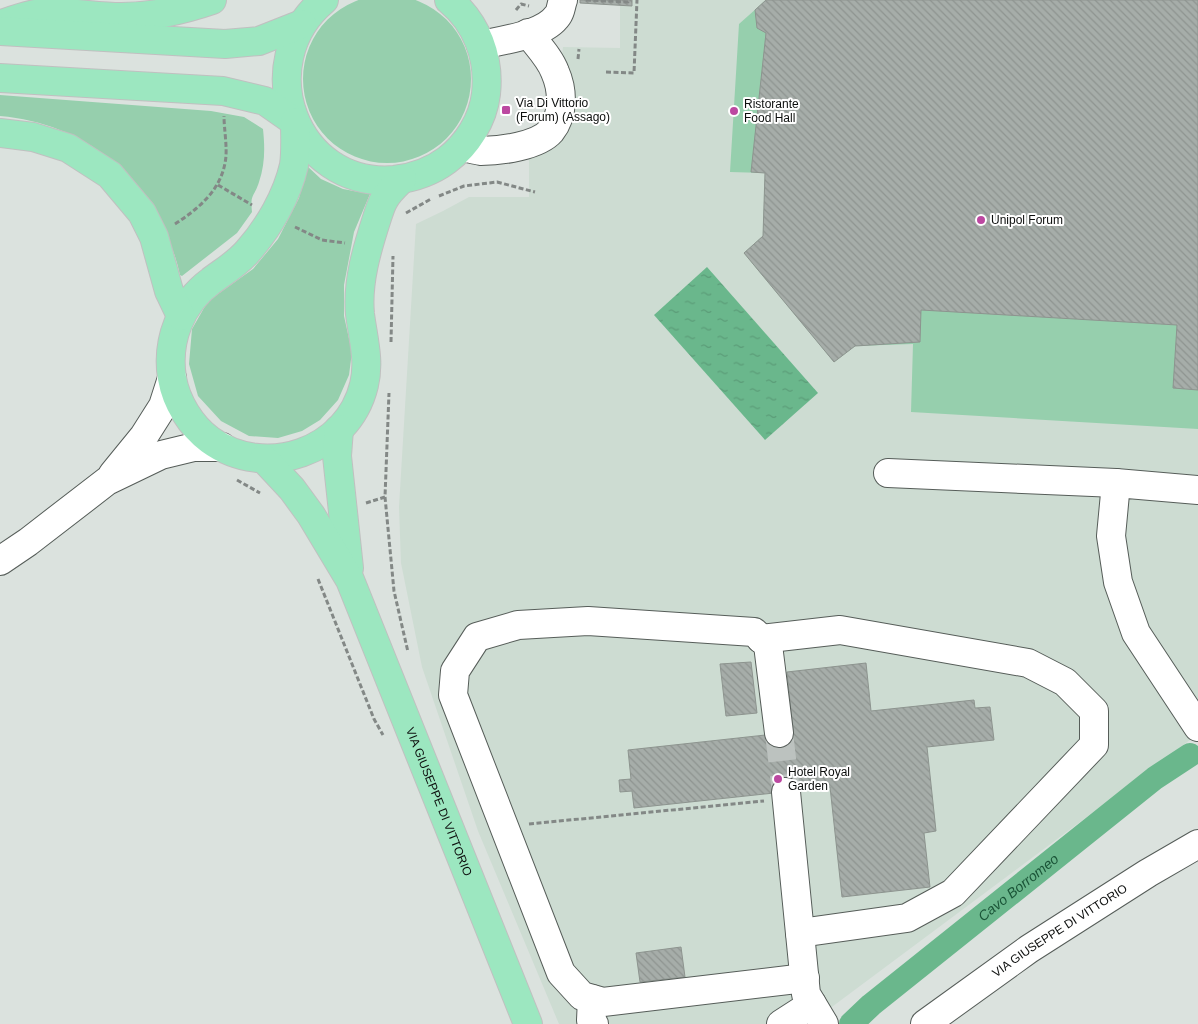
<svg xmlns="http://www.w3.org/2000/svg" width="1198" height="1024" viewBox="0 0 1198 1024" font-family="Helvetica,sans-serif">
	<defs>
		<pattern id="water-ripples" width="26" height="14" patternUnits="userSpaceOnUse" patternTransform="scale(1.25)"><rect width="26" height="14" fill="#6ab78c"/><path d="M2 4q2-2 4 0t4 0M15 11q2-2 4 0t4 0" fill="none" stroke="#5b9c78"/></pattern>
		<pattern id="building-back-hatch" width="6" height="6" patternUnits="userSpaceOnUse" patternTransform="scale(1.25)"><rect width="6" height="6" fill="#a6ada9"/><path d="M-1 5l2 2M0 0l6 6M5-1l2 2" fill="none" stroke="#8e9490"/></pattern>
	</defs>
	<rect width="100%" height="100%" fill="#dbe2de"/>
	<!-- built -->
	<path fill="#cddcd2" d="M620,0H1198V734L809,1024H559L478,831L422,667L401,563L399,507L416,224L443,211L469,197H529V145L556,114L563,47L620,48Z"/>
	<!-- green -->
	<path fill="#96cfad" d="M303 79a84 84 0 1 1 168 0a84 84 0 1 1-168 0Z
		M766,0H1198V429L911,412L913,344L855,346L834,362L744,253L763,236L765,173L730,172L739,24Z
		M0,95L211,111L244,117L263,129C265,148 265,164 259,182C254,198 250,193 252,212L237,233L182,276L180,275C160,186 92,124 0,116Z
		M306,165L321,179L343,189L370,194L354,232L344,285V316L352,352L349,375L338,400L320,420L302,431L278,438L249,436L221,421L198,396L189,364L192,329L208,301L253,269L278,239L299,198Z"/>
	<!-- water -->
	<path fill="url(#water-ripples)" d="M707,267L818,393L765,440L654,315Z"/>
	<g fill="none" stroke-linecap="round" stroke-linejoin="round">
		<!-- canal -->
		<path stroke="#6ab78c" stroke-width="24" id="s1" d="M851,1024L871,1005L1155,778L1190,755"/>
	</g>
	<!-- building -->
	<path fill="url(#building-back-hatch)" stroke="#8d948f" d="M580,0H632V6L580,3Z
		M766,0H1198V390L1173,388L1177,325L921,310L920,342L855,346L834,362L744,253L763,236L765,173L751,172L766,33L757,28L755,10Z
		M751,662L757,713L726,716L720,664Z
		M866,663L871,711L974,700L975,708L990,707L994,740L927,747L936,831L924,833L930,887L842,897L830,787L634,808L632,791L620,792L619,780L631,779L628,750L793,732L787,672Z
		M681,947L685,977L640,982L636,953Z"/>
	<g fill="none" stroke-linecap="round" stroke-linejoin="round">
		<!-- minor-tunnel -->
		<path stroke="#bcc2bf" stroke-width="28" stroke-dasharray="28 14" stroke-linecap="butt" d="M779,733L786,792"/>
		<!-- minor casing -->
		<g stroke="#565d59" stroke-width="30">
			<g id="minor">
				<path d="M481,45C504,40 545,35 558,15C561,11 561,5 563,0"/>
				<path d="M462,147C468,148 475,150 481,151C500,151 538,146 551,131C564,115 563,90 555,72C550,58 537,45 528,33"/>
				<path d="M888,473L1116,483"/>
				<path d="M113,474L144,436L163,406L172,378"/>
				<path d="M1198,490L1116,483L1111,536L1118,582L1136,633L1198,727"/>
				<path d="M0,561L28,542L107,481L161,455L194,447H222"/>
				<path d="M761,639L840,630L1028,663L1065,682L1094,711V745L953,893L907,918L800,933"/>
				<path d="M779,733L768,645L754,632L588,621L518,625L477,637L455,671L453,695L561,973L582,996L603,1002L805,978"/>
				<path d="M786,792L806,994L824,1024"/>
				<path d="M592,999L591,1020L594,1024"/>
				<path d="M781,1024L812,1004"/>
				<path id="s2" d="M925,1024L1029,949L1148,873L1198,844"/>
			</g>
		</g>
		<!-- major casing -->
		<g stroke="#c0c0c0" stroke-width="30">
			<g id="major">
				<path d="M324,0C249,63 295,188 394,180C413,178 431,172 447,160C467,145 483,120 486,94C490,58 477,23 449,0"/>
				<path d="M2,24C13,20 24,16 35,14C62,10 93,17 121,17C152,17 183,10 212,0"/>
				<path d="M0,31L225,44L259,41L302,24"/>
				<path d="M0,78L223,91L265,101L295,122"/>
				<path d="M295,122C295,135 296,152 294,165C287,196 269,227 248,251C237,264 224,271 211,281C181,303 166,340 172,378C176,402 191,426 210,440C265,480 348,452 364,385C370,361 363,338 360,314C357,282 367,249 377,218C379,212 381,205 384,200C388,192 396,185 402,179"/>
				<path d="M0,133L33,137L68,148L110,175L142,213L154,237L169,291L181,316"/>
				<path d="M339,429L337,456L349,568"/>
				<path id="s3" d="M264,459L292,489L311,515L350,580L528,1024"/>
			</g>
		</g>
		<!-- path -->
		<path stroke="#838886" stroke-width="3" stroke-dasharray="5 2.5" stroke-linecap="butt" d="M586,0L628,2V0
			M516,10L521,4L529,6
			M578,59L579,49
			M606,72L634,73L637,0
			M218,185L252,205
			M439,196L464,186L497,182L535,192
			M406,213L431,199
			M175,224C198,209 220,191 225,163C228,150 224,130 224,116
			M295,227L322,240L345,243
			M391,342L393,256
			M237,480L260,493
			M385,497L394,591L408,652
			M366,503L385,497L389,393
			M318,579L374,719L383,735
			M529,824L764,801"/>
		<!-- minor -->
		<use href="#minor" stroke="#fff" stroke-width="28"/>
		<!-- major -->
		<use href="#major" stroke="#9ce7c0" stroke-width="28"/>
	</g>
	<!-- markers -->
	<g fill="#bc48a1" stroke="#fff" stroke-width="2">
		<rect x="501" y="105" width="10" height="10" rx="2.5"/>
		<circle cx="734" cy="111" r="5"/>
		<circle cx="981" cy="220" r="5"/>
		<circle cx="778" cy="779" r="5"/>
	</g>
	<g text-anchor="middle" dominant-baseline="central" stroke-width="4" stroke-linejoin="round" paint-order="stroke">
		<!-- poi labels -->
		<g font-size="12" fill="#0c0e0d" stroke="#fff" text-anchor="start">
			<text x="516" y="103">Via Di Vittorio<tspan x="516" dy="14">(Forum) (Assago)</tspan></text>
			<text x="744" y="104">Ristorante<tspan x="744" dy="14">Food Hall</tspan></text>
			<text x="991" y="220">Unipol Forum</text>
			<text x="788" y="772">Hotel Royal<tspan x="788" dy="14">Garden</tspan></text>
		</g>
		<!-- street labels -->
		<g font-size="12" fill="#0c0e0d" stroke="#fff">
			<text stroke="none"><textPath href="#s3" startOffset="388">VIA GIUSEPPE DI VITTORIO</textPath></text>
			<text stroke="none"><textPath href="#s2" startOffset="164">VIA GIUSEPPE DI VITTORIO</textPath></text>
		</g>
		<!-- water labels -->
		<g font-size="14" font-style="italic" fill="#1a5437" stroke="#fff">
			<text stroke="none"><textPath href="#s1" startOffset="216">Cavo Borromeo</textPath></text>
		</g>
	</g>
</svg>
